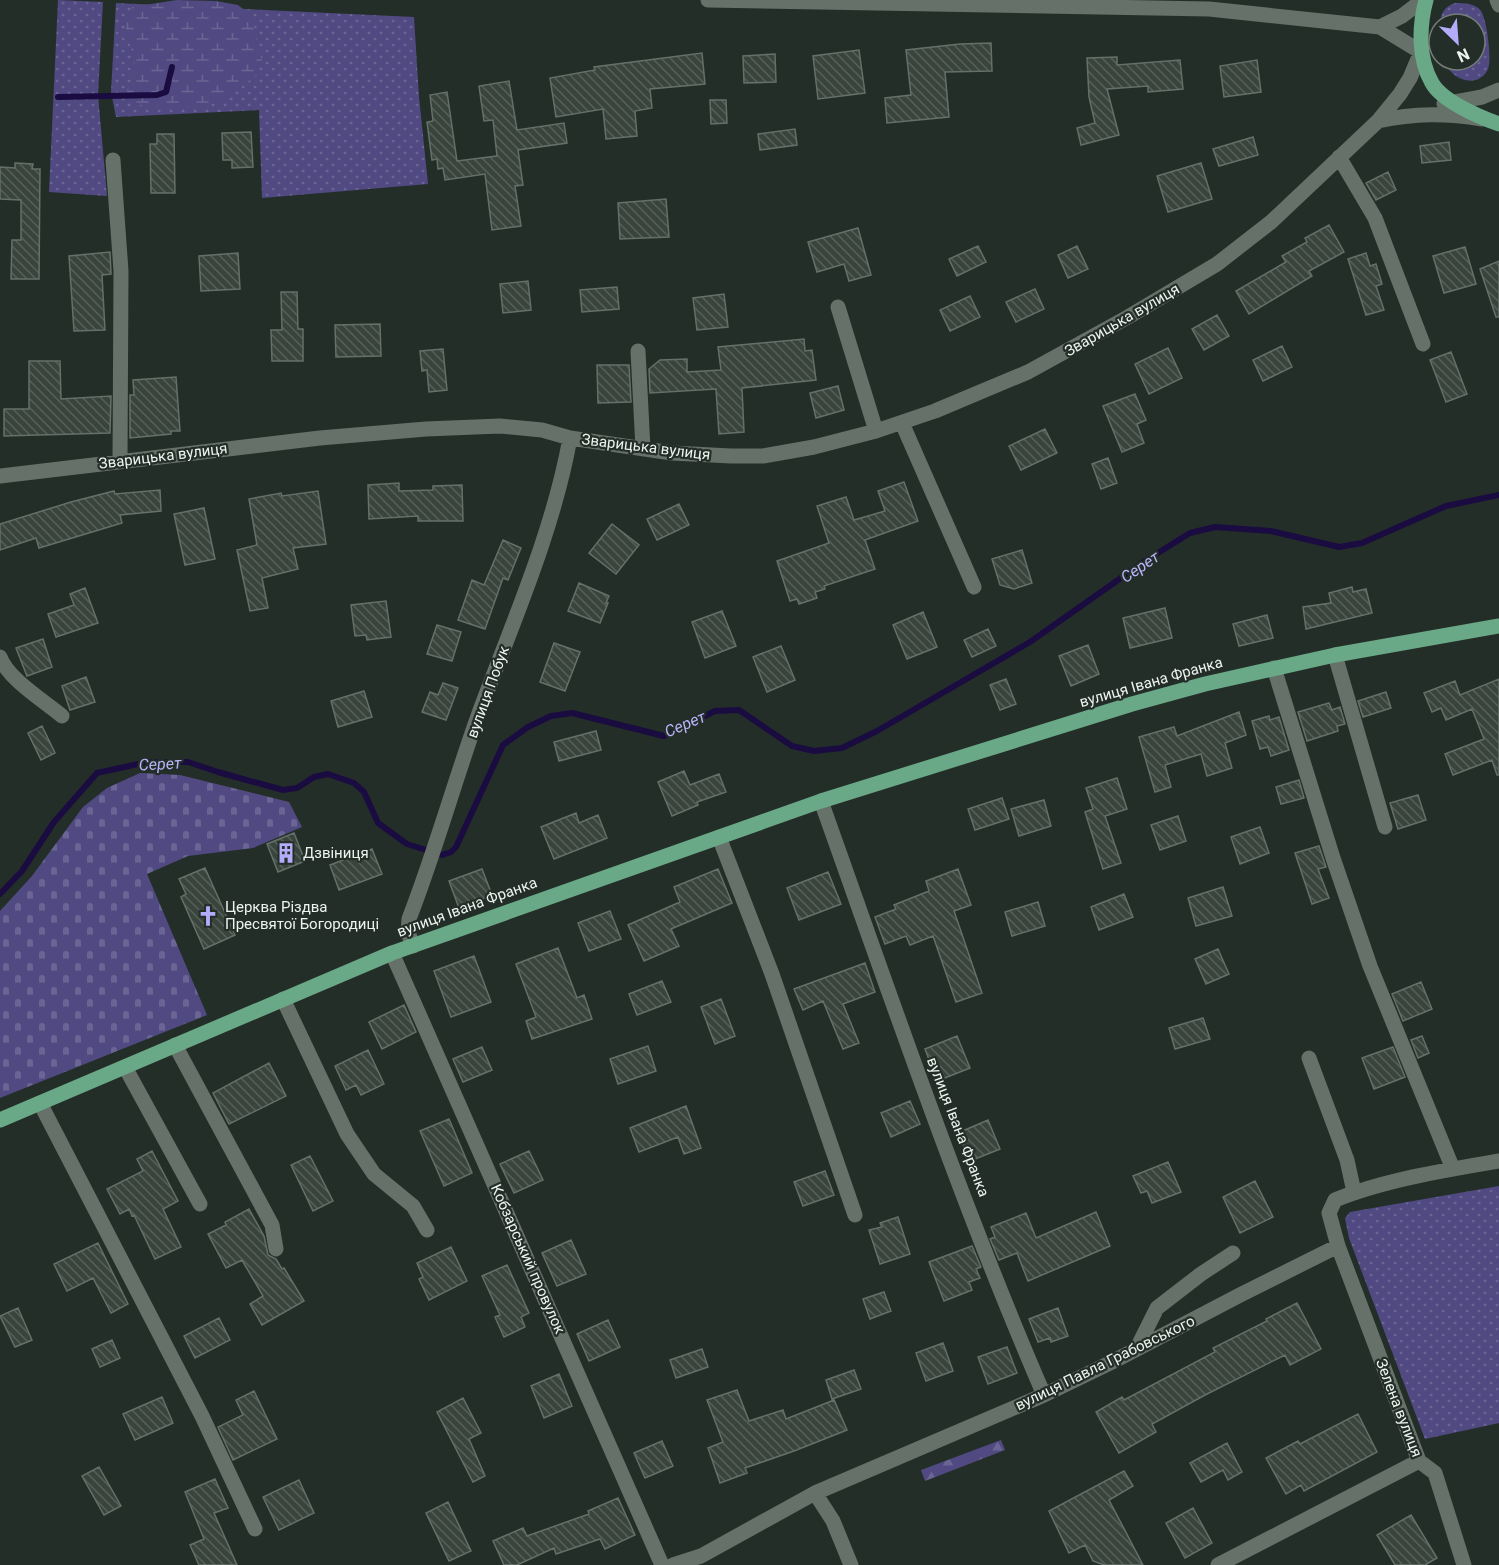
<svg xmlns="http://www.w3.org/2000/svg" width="1499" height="1565" viewBox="0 0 1499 1565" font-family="Roboto,sans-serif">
	<defs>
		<pattern id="grass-dots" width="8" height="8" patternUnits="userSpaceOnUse" patternTransform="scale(1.5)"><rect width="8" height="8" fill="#514a82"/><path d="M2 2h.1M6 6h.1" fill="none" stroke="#6a6594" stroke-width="1.8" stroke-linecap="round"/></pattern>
		<pattern id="forest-firs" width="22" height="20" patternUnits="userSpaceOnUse" patternTransform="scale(1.5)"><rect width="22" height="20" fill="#514a82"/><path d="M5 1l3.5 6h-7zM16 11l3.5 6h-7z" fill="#6a6594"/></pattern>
		<pattern id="wetland-marsh" width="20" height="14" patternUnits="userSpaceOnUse" patternTransform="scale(1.5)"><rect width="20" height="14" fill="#514a82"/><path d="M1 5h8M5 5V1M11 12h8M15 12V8" fill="none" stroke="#6a6594"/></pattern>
		<pattern id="cemetery-stones" width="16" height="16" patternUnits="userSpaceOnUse" patternTransform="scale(1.5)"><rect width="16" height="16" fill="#514a82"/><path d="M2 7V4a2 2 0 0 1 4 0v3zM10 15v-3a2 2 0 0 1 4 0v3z" fill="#6a6594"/></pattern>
		<pattern id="building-back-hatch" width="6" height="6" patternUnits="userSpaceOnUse" patternTransform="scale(1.5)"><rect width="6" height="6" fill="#39443d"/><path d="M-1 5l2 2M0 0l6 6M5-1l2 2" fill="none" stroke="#566059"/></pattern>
	</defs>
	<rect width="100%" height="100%" fill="#242e28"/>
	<!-- grass -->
	<path fill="url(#grass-dots)" d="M58,0L103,2L98,95L107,196L49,192Z
		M116,3L414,17L419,97L428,184L262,198L259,110L116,117L111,92Z
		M1455,3C1464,3 1475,3 1481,11C1487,20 1493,63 1487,71C1476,90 1448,78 1445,60H1475V24H1440C1441,13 1444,7 1455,3Z
		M1499,1186V1423L1425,1439L1349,1238L1345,1218L1350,1212Z"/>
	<!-- forest -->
	<path fill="url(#forest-firs)" d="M1001,1440L1005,1450L925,1481L921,1470Z"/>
	<!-- wetland -->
	<path fill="url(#wetland-marsh)" d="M177,0L216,1L238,5L249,14L254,25L262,61L256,75L238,90L221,101L205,106L150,107L131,103C122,88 132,86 134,72C138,47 115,33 132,7Z"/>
	<!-- cemetery -->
	<path fill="url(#cemetery-stones)" d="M140,773L180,775L289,802L302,827L253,848L188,856L147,874L207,1015L0,1098V911L32,876L83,807L107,788Z"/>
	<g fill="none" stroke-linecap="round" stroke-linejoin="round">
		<!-- stream -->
		<path stroke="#1a0c41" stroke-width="6" d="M58,97L157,95L166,92L172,67
			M0,894L22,871L54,822L97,773L147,762H188L218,772L283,790L297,788L314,777L328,774L354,783L364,792L378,823L407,844L442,855L451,852L456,847L503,745L528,727L551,716L572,713L664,736L715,711L739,710L792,746L814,751L842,748L877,731L1030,642L1145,561L1190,533L1215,527L1271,531L1339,547L1362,543L1446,506L1499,495"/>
	</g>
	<!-- building -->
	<path fill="url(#building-back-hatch)" stroke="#647069" stroke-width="1.5" d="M991,43L992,71L945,72L949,117L887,123L885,98L911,95L906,50L960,44Z
		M859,50L865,93L818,99L813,56Z
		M702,53L705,84L650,89L652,108L635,111L637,136L606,139L603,109L556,117L550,78L595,70L594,67Z
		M775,54L776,82L744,83L743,56Z
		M1117,57V65L1180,60L1183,89L1148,92V86L1107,89L1119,135L1081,145L1077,128L1095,123L1089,97L1087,58Z
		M1257,60L1261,92L1224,97L1220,66Z
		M509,81L517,130L564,123L567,143L518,150L523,185L515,186L521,226L492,230L485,174L445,180L443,168L438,169L437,159L432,160L427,122L433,121L430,95L447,92L457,161L497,156L493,120L484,121L479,86Z
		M710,100H726L727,123L711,124Z
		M795,129L797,145L760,150L758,134Z
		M251,132L253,167L232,168V160H223L222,133Z
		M157,134H174L175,193H151L150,144H157Z
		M1253,137L1258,155L1219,166L1213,149Z
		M1449,142L1451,160L1422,163L1420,146Z
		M15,163L33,164L32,169H40L39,279H11L12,240H21V200L0,199V167L15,168Z
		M1201,163L1212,199L1168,212L1157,176Z
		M1388,172L1396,190L1376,200L1366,183Z
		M666,199L669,237L620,239L618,203Z
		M1329,225L1344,252L1309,271L1312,276L1249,314L1236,291L1286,262L1282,256L1307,242L1305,238Z
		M858,228L871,275L849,281L844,264L817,272L808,242Z
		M978,246L986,262L957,276L949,259Z
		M1077,246L1088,269L1068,278L1058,255Z
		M1465,247L1476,284L1444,293L1433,256Z
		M110,252L111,274L102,275L105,330L74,331L69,256Z
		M238,253L240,289L201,291L199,256Z
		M1366,253L1370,266L1376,264L1382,284L1376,286L1384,310L1366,315L1348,259Z
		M1499,261V317H1496L1480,269Z
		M528,281L531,310L503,313L500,284Z
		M617,287L619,309L582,312L580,290Z
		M1035,289L1044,309L1016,322L1006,302Z
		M281,292H297L298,329H303V361H272L271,330H282Z
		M724,294L728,327L697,330L693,298Z
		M970,296L980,317L950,331L940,310Z
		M1217,315L1229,336L1204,350L1192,329Z
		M380,324L381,356L336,357L335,325Z
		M804,339L805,351L812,350L816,380L742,388L744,432L719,434L716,389L650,393L649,369L660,360L687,359V372L721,370L718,347Z
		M1282,346L1292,367L1263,381L1253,360Z
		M1168,348L1182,378L1149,394L1135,364Z
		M443,349L447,390L429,392L427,370L422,371L420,351Z
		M1451,352L1467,394L1446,402L1430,360Z
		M29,361H60L61,399L111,396L110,433L4,436V409H29Z
		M597,365H629L631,402L598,403Z
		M176,377L180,431H171V434L130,438V395H134L133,380Z
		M838,386L844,410L816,418L810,393Z
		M1135,394L1146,420L1137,424L1144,443L1122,452L1103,406Z
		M1045,429L1057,453L1021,470L1009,446Z
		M1108,458L1117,483L1101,489L1092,464Z
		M904,482L918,521L865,540L875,569L824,586L825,589L815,592L817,598L799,604L797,599L790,601L777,561L829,543L817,506L846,497L854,520L885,511L878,491Z
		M399,483V491L433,490V486L462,485L463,521H418V516L369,519L368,485Z
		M160,490L161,511L120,515L122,523L39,548L36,538L0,550V524L71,502L114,491L115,494Z
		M318,491L326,544L293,548L298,569L262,578L268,608L250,611L237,550L257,545L249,499L281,493L282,496Z
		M679,504L689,525L657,540L647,519Z
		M204,508L215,559L185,565L174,514Z
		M612,524L639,545L616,574L589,553Z
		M503,540L521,548L508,580L503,578L485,629L458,620L472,580L484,585Z
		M1022,550L1032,583L1014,589L1000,585L992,559Z
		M579,583L609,596L606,603H608L600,623L568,611Z
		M1352,587L1353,592L1366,589L1372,613L1306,629L1303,607L1331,603L1329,593Z
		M85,588L98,623L56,637L48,614L74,605L70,594Z
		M386,601L391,637L367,640L366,635L355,636L351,605Z
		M1165,608L1172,638L1130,648L1123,618Z
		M722,611L736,646L705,658L692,622Z
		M923,612L937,647L907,659L893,625Z
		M1267,615L1273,638L1239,646L1233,624Z
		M437,625L461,632L452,661L427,654Z
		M988,629L996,646L972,657L964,640Z
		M43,639L52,667L27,676L16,648Z
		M554,643L580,652L565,691L540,682Z
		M1088,645L1099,674L1071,686L1059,656Z
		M781,646L795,680L767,692L753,657Z
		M86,677L95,702L70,710L62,686Z
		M1006,679L1016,704L1000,710L990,685Z
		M1499,679V775H1497L1492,760L1453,775L1445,754L1484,739L1472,709L1446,720L1441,708L1432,712L1424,693L1455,681L1460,695Z
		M443,683L458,688L446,720L422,712L430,692L438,695Z
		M364,691L372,717L338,727L331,701Z
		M1386,692L1391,708L1363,717L1358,701Z
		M1329,703L1332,710L1340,707L1345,724L1337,726L1338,731L1307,741L1298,712Z
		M1239,712L1246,735L1225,743L1232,768L1207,776L1201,754L1165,765L1171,787L1155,792L1139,737L1174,727L1177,736Z
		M1269,716L1270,720L1279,717L1289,750L1271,756L1268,747L1260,749L1252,721Z
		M42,726L55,753L41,760L28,733Z
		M596,731L601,750L559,761L554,742Z
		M684,771L690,785L719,774L726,792L697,802L698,805L672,816L658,782Z
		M1117,778L1127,809L1105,816L1121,863L1103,869L1085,812L1093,809L1086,788Z
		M1299,780L1304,798L1281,804L1276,787Z
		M1418,795L1426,820L1398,829L1390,803Z
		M1002,798L1009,819L975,830L968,809Z
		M1044,800L1051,826L1019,836L1011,809Z
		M576,813L579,823L598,815L607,838L554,859L541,827Z
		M1178,816L1186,841L1160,850L1151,825Z
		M1260,827L1269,853L1240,864L1231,837Z
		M294,833L305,861L278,872L267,844Z
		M1319,846L1326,867L1318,869L1329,898L1312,904L1295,853Z
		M372,849L382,874L339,890L330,865Z
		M205,868L235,935L204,949L181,897L186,894L179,879Z
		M482,869L492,895L459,908L449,881Z
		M718,869L732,903L671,929L679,946L644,961L628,925L680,902L674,887Z
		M958,869L971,905L954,911L982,993L956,1002L933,936L910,945L906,936L885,944L875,917L896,909L894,905L929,891L926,881Z
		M828,872L841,904L799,920L787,888Z
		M1223,887L1232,916L1196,926L1188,898Z
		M1124,894L1133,917L1099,930L1091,907Z
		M1038,902L1045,926L1012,936L1005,912Z
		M610,911L621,939L589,951L578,923Z
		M558,948L577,998L584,995L592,1019L532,1039L526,1021L536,1017L516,964Z
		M1218,949L1229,974L1206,984L1195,959Z
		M474,956L491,1002L451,1017L434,971Z
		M865,963L875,992L843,1004L859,1043L843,1049L823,1001L803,1010L794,989Z
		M662,981L671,1002L637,1015L629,994Z
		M1421,982L1432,1009L1403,1021L1392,994Z
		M721,999L735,1036L715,1044L701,1007Z
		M404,1005L416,1032L382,1049L369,1022Z
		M1203,1018L1210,1039L1175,1049L1169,1028Z
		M957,1036L970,1068L937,1081L925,1049Z
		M1422,1036L1429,1053L1418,1058L1411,1040Z
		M648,1046L656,1071L618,1084L610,1059Z
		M482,1047L492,1070L463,1082L453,1059Z
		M1393,1047L1405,1077L1374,1089L1362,1058Z
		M368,1050L384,1084L361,1095L356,1085L346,1090L335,1066Z
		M269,1063L286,1096L229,1124L213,1093Z
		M910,1101L920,1124L891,1137L881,1113Z
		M686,1106L701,1148L684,1154L678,1137L639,1152L630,1128Z
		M449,1119L472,1173L444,1186L420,1131Z
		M988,1120L1000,1149L970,1161L958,1133Z
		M152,1151L178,1201L163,1209L181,1247L155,1259L134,1215L132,1216L129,1209L120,1214L107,1189L143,1171L137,1159Z
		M529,1151L543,1180L514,1193L500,1164Z
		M310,1156L333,1201L313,1211L291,1165Z
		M1168,1162L1181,1192L1152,1203L1147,1191L1141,1193L1133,1176Z
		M825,1171L834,1195L803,1206L794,1182Z
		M1255,1181L1273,1217L1240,1233L1223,1197Z
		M249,1209L264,1236L268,1255L276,1259L282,1269L284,1268L304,1301L262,1325L250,1304L263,1296L242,1260L226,1268L208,1234L226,1225L225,1222Z
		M1096,1212L1110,1246L1028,1281L1017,1253L999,1260L990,1239L995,1237L991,1227L1026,1213L1036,1238Z
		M898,1217L910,1254L880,1264L869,1230L882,1227L880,1223Z
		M571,1240L586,1274L557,1286L542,1253Z
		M98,1243L128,1304L111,1313L93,1278L67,1291L54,1264Z
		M972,1246L981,1267L976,1269L980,1278L969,1282L972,1290L944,1301L929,1262Z
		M451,1247L467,1281L429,1300L419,1279L423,1277L417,1263Z
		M507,1265L529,1313L521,1317L525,1327L504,1337L495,1317L500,1315L482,1276Z
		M884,1292L891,1311L870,1319L863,1299Z
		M1297,1303L1321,1349L1290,1365L1285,1355L1205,1395L1152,1424L1156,1432L1119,1453L1096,1412L1122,1397L1124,1400L1215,1352L1213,1348L1267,1321L1266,1319Z
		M18,1308L32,1340L15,1347L0,1316Z
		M1058,1308L1068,1336L1051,1342L1050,1338L1038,1342L1029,1319Z
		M219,1318L230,1340L195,1358L184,1336Z
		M608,1320L620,1347L589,1361L577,1334Z
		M112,1340L120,1358L100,1367L92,1349Z
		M943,1343L953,1371L926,1381L916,1353Z
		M1007,1347L1017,1373L988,1384L978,1357Z
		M702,1349L708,1367L676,1378L670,1360Z
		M854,1370L861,1389L832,1399L826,1380Z
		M559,1374L572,1406L544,1418L531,1386Z
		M737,1390L749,1421L783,1410L786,1419L834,1400L847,1430L794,1451L745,1468L747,1473L720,1483L708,1448L723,1442L707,1400Z
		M254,1391L277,1439L233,1460L218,1427L243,1415L236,1400Z
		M162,1397L173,1423L135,1440L123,1414Z
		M463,1398L481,1433L469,1439L485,1476L473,1482L437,1412Z
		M1358,1414L1377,1452L1304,1491L1301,1485L1286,1494L1266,1458L1298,1441L1300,1444Z
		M662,1441L673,1466L645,1478L634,1453Z
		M1227,1443L1242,1472L1228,1480L1223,1470L1201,1482L1190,1463Z
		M99,1467L121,1506L104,1515L82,1476Z
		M1124,1471L1133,1486L1109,1500L1143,1565H1104L1093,1561L1085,1545L1069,1553L1049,1511Z
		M215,1479L228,1508L214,1513L237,1565H199L190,1545L204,1539L185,1492Z
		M299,1480L314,1513L279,1530L263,1497Z
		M618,1498L635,1535L605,1549L600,1539L556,1554L554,1548L517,1565H504L493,1541L523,1528L527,1536L589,1514L588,1511Z
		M448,1502L471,1551L449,1561L426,1513Z
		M1193,1508L1212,1543L1185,1558L1166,1523Z
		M1411,1515L1437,1558L1425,1565H1395L1377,1535Z"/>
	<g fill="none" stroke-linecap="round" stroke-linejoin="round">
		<!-- minor -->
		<path stroke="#657169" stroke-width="15" d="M1497,0L1499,5
			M1380,27L1402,16L1423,0
			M1444,104L1482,97L1499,90
			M1378,121C1415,113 1446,113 1482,119
			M1339,157L1375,218L1423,344
			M113,160L121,271L120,461
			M838,307L876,431
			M638,351L643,449
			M902,423L974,587
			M0,476L320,438L426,429L500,426L542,430L570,438L672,453L731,456H763L814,447L876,431L935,411L1028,372L1128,317L1217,264L1271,222L1378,121L1400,94L1410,78L1421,52L1380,27L1209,9L708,0
			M1335,655L1385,827
			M0,657C8,679 44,701 62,716
			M1274,668L1333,858L1370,966L1453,1169
			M821,801C892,1000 960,1201 1044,1395
			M719,837L772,974L855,1215
			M413,946L408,932L409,919C435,852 454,783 478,716C511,626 553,533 570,438
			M392,953L662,1565
			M283,999L347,1134L374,1174L413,1206L427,1230
			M175,1045L272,1225L276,1249
			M1309,1058L1347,1160L1354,1192
			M125,1067L200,1204
			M40,1103L202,1416L255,1529
			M1338,1246L1419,1461L1435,1473L1464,1565
			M1137,1348L1157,1308L1201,1274L1233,1253
			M815,1493L833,1521L851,1565
			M673,1565L701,1556L815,1493L1044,1395L1112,1362L1240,1295L1338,1246L1329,1213L1335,1200C1384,1180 1446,1170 1499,1161
			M1218,1565L1419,1461"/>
		<!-- major -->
		<path stroke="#6aa987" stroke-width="15" d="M1426,0C1419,26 1418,59 1432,83C1442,101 1479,117 1499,124
			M0,1120L392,953L821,801L1132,704L1205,684L1335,655L1499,626"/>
	</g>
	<!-- icons -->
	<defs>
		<g id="building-bare" transform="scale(1.62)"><path d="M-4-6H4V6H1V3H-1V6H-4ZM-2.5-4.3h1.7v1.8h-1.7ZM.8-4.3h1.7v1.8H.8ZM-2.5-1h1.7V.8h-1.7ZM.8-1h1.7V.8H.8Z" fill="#b4acf9" stroke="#242e28" stroke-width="2.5" paint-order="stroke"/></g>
		<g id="church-bare" transform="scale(1.62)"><path d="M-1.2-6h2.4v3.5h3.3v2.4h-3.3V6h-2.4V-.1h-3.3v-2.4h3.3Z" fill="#b4acf9" stroke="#242e28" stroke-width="2.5" paint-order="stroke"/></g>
	</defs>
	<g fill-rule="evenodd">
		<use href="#building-bare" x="286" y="853"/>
		<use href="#church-bare" x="208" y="916"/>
	</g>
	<g text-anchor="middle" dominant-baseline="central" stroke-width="4.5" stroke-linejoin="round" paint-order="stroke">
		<!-- street labels -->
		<g font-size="15" fill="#edf4f0" stroke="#242e28">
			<text transform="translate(1122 320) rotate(-30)">Зварицька вулиця</text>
			<text transform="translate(646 447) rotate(7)">Зварицька вулиця</text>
			<text transform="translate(163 456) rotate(-7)">Зварицька вулиця</text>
			<text transform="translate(1151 682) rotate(-16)">вулиця Івана Франка</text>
			<text transform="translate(488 692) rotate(-70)">вулиця Побук</text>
			<text transform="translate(467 907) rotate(-20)">вулиця Івана Франка</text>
			<text transform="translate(958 1127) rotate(69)">вулиця Івана Франка</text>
			<text transform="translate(528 1259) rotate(66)">Кобзарський провулок</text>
			<text transform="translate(1105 1363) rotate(-26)">вулиця Павла Грабовського</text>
			<text transform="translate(1399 1408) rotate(69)">Зелена вулиця</text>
		</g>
		<!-- poi labels -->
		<g font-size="15" fill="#edf4f0" stroke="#242e28" text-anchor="start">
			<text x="303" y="853">Дзвіниця</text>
			<text x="225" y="907">Церква Різдва<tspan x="225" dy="17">Пресвятої Богородиці</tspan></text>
		</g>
		<!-- water labels -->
		<g font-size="16" font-style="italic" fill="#bab4fa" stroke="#242e28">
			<text transform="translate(1140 567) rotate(-34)">Серет</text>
			<text transform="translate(685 724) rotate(-23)">Серет</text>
			<text transform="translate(160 764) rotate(-3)">Серет</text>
		</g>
	</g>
	<!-- north arrow -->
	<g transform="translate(1457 42) rotate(155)"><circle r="28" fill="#242e28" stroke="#747d78" stroke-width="1.5"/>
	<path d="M0-4.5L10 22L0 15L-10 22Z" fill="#b4acf9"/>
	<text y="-9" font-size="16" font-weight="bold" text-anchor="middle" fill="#edf4f0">N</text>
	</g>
</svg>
